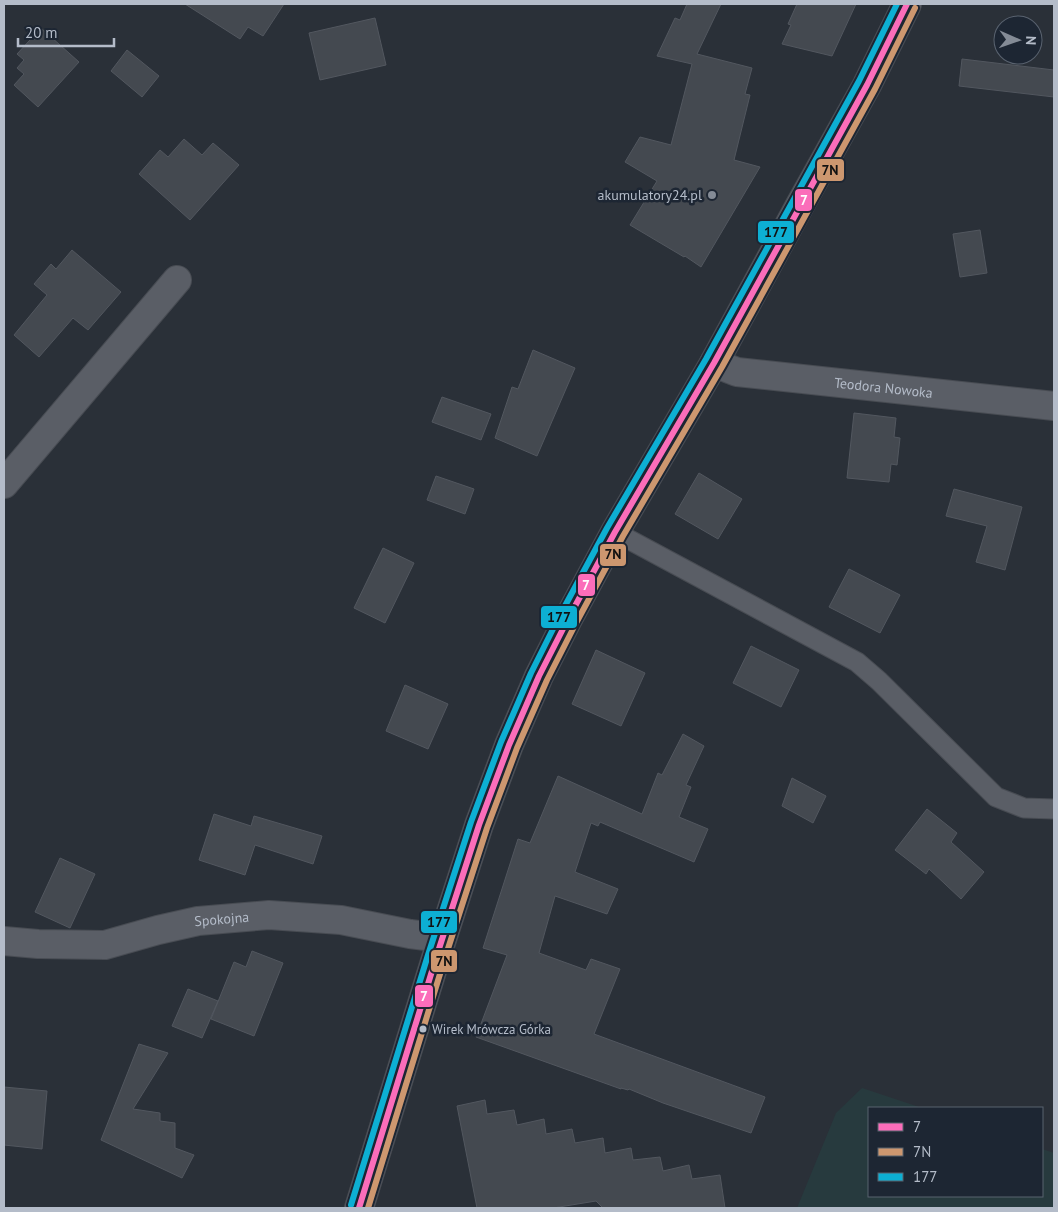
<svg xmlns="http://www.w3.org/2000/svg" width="1058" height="1212" viewBox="0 0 1058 1212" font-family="'PT Sans',sans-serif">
	<rect width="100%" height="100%" fill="#2a3038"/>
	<!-- green -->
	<path fill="#273a3e" d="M862,1088L922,1108H869V1196H1042V1149L1054,1153V1208H797L836,1113Z"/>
	<!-- building -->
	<path fill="#444950" stroke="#52575f" d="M185,4H284L263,36L248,27L240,39Z
		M687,4H721L697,54L752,68L745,94L750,95L734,160L760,167L701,267L685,256L684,257L630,225L657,181L625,162L640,137L671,145L692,64L657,56L675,18L680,20Z
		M797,4H856L832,56L782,44L791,25L788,24Z
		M375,18L386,65L320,80L309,33Z
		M41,28L79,62L38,107L14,85L24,74L17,68L24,60L17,54Z
		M127,50L159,76L142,97L111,71Z
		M962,59L1054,70V97L959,86Z
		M184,139L202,155L213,143L239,165L190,220L139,174L160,150L168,157Z
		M980,230L987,273L960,277L953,234Z
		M72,250L121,292L88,330L73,318L39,357L14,335L47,295L34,284L51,264L56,269Z
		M533,350L575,368L537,456L495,438L512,387L518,389Z
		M442,397L491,414L481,440L432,422Z
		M854,413L896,418L894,437L900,438L897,465L891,464L889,482L847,478Z
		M699,473L742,499L718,539L675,514Z
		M436,476L474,489L465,514L427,500Z
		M954,489L1022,507L1005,570L976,562L987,526L946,516Z
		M383,548L414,563L385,623L354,608Z
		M849,569L900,595L880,633L829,607Z
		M751,646L799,670L781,707L733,683Z
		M596,650L645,673L621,726L572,704Z
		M405,685L448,704L428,749L386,731Z
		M683,734L704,746L686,785L691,787L679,817L708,829L694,862L600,822L598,826L591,823L575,872L618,889L607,914L555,896L539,953L586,970L591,959L620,969L594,1034L765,1097L751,1133L663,1103L629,1089L628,1090L621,1088V1089L476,1037L507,955L483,948L518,839L530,843L558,776L642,814L658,773L662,775Z
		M792,778L826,796L813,823L782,806Z
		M927,809L957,833L951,842L984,872L961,899L929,869L926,874L895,850Z
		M214,814L251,826L254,816L322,836L313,864L255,845L245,875L199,860Z
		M60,858L95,874L70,928L35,912Z
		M252,951L283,963L254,1036L211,1019L234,962L246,967Z
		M188,989L218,1001L202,1038L172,1026Z
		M139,1044L168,1053L133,1109L160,1113V1121L175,1123V1148L194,1155L182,1178L101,1140Z
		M4,1087L47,1091L42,1149L4,1145Z
		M485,1100L487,1114L514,1110L517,1125L544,1119L546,1134L572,1129L575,1143L603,1138L605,1153L631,1148L633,1160L660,1157L663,1171L689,1165L692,1179L720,1175L725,1208H603L596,1201L553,1208H477L457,1106Z"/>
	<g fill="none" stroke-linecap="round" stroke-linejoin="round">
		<!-- service casing -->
		<g stroke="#484c53" stroke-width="21">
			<path id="service" d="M615,532L857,662L879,681L996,797L1024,808L1054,809"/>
		</g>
		<!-- minor casing -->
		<g stroke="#484c53" stroke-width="30">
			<g id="minor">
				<path id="s1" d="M714,363L737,372L1054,406"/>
				<path d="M4,484L177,280"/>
				<path id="s2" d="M4,941L38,944L105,945L158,930L198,921L269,915L341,920L410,934L442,938"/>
			</g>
		</g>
		<!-- tertiary casing -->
		<g stroke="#484c53" stroke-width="30">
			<path id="tertiary" d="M359,1208L436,958L479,825L509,745L539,676L567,621L615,532L714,363L800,205L867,85L907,4"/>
		</g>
		<!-- service -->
		<use href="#service" stroke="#5a5e66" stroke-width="19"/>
		<!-- minor -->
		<use href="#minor" stroke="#5a5e66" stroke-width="28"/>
		<!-- tertiary -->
		<use href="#tertiary" stroke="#5a5e66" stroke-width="28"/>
		<!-- bus-1 casing -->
		<g stroke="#1d2633" stroke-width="10">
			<path id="bus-1" d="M359,1208L436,958L479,825L509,745L539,676L567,621L615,532L714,363L867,85L907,4"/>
		</g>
		<!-- bus-2 casing -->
		<g stroke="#1d2633" stroke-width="10">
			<path id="bus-2" d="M368,1208L444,961L487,828L517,748L547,680L575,625L623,536L722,367L875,89L915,8"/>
		</g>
		<!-- bus-3 casing -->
		<g stroke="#1d2633" stroke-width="10">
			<path id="bus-3" d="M351,1205L428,955L471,822L501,742L531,673L559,617L607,528L706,359L859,81L897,4"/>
		</g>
		<!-- bus-1 -->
		<use href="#bus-1" stroke="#fb6dba" stroke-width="6"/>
		<!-- bus-2 -->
		<use href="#bus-2" stroke="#cd976f" stroke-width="6"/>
		<!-- bus-3 -->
		<use href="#bus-3" stroke="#0dafd3" stroke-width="6"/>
	</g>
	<!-- markers -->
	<circle fill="#848b96" stroke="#1d2633" stroke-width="2" cx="712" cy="195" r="5"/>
	<circle fill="#b4bcc9" stroke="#1d2633" stroke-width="2" cx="423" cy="1029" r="4.5"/>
	<g text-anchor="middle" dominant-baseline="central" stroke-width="5" stroke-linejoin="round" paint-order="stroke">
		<!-- bus labels -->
		<g font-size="13" fill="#b4bcc9" stroke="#1d2633" text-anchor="start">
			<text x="432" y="1029">Wirek Mrówcza Górka</text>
		</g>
		<!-- poi labels -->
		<g font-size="14" fill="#b4bcc9" stroke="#1d2633" text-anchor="end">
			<text x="702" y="195">akumulatory24.pl</text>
		</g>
		<!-- street labels -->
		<g font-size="14" fill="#b4bcc9" stroke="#1d2633">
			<text stroke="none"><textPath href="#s1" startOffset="172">Teodora Nowoka</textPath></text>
			<text stroke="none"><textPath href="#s2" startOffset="221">Spokojna</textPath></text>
		</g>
	</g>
	<g stroke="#1d2633" stroke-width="2">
		<rect x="816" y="158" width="29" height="24" rx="5" fill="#cd976f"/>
		<rect x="794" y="188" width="19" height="24" rx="5" fill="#fb6dba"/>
		<rect x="757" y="220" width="38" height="24" rx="5" fill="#0dafd3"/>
		<rect x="599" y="543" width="28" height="24" rx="5" fill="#cd976f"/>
		<rect x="577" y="573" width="19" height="24" rx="5" fill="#fb6dba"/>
		<rect x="540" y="605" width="38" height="24" rx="5" fill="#0dafd3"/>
		<rect x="420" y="910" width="38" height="24" rx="5" fill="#0dafd3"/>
		<rect x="430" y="949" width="28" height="24" rx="5" fill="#cd976f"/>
		<rect x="414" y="984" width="20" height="24" rx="5" fill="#fb6dba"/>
	</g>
	<g font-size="14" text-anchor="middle" font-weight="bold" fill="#fff">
		<text x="804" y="205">7</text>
		<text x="586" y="590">7</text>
		<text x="424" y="1001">7</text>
	</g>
	<g font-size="14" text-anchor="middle" font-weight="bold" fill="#111">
		<text x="830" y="175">7N</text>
		<text x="776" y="237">177</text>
		<text x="613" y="559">7N</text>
		<text x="559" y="622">177</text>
		<text x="439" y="927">177</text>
		<text x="444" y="966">7N</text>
	</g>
	<!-- border -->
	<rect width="1058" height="1212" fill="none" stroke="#b4bcc9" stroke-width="10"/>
	<!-- legend -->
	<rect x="868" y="1107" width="175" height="90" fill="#1d2633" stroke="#59626f"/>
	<rect x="878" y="1123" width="25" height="8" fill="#fb6dba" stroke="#59626f"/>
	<text x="913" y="1132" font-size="15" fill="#b4bcc9">7</text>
	<rect x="878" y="1148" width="25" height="8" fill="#cd976f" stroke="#59626f"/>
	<text x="913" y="1157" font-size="15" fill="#b4bcc9">7N</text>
	<rect x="878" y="1173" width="25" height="8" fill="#0dafd3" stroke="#59626f"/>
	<text x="913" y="1182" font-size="15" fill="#b4bcc9">177</text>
	<!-- north arrow -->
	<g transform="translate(1018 40) rotate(92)"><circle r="24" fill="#1d2633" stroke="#59626f"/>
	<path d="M0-4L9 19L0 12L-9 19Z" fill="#848b96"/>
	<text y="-8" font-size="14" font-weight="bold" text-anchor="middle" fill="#b4bcc9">N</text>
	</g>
	<!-- scale -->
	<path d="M18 38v8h96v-8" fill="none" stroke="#b4bcc9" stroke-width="2.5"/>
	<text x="25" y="38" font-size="15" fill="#b4bcc9" stroke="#1d2633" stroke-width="4" paint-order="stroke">20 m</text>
</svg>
